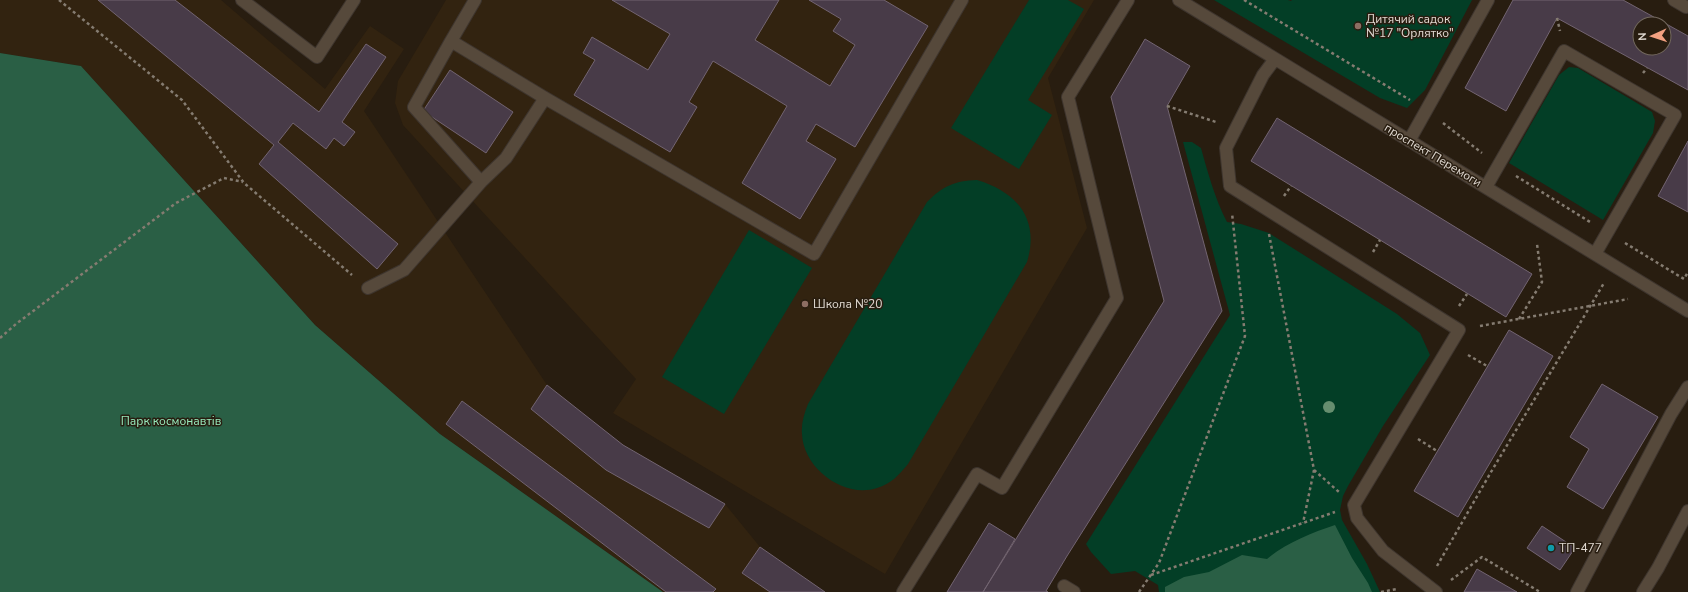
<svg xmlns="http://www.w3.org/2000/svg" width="1688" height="592" viewBox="0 0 1688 592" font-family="'Nunito Sans',sans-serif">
	<rect width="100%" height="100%" fill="#281d10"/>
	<!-- built -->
	<path fill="#322310" d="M0,0H221L325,89L370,26L404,49L364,111L547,385L623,445L725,504L760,547L825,592H663L440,434L315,325L81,66L0,53Z
		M446,0H1094L1048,78L1087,228L885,574L613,413L636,379L403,125L395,103L398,81Z"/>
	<!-- green -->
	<path fill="#033e26" d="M1029,0H1068L1084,9L1028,100L1052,115L1019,169L951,128Z
		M1214,0H1288L1291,1L1292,0H1472L1425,90L1407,108L1380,98Z
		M1569,67L1578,68L1652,112L1655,121L1653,133L1603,220L1509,163L1559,75Z
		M1183,142H1192L1201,148C1208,173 1215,199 1227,222L1241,224L1269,233L1397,314L1420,333L1430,355L1383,426L1348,486L1343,496L1340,510L1342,520L1367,564L1380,592H1159L1158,585L1135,571L1111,574L1091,552L1086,544L1230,315Z
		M977,180C1017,192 1040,219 1027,262L908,464C899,475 891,484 877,488C844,499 803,468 802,434C801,424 804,414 808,404L927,202C943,186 954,181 977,180Z
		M749,230L812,268L724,414L662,377Z"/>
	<!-- forest -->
	<path fill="#2a5f45" d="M0,53L81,66L315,325L440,434L663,592H0Z
		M1335,525L1352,558L1368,583L1372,592H1165V587L1184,577L1209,572L1242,555L1267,559C1286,543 1311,533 1335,525Z"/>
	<!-- building -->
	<path fill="#483b48" stroke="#726471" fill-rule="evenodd" d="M98,0H175L319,112L366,44L386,57L342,122L355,132L344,146L334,138L326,149L293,123L278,142L398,244L377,269L259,164L274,145Z
		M612,0H779L755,40L830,86L855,45L833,31L841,19L809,0H884L928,26L855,147L816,124L806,141L836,159L800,219L742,183L787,106L713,61L689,102L697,107L670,152L574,95L595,60L583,53L592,37L648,70L670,34Z
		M1513,0H1623L1688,36V90L1557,18L1506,111L1465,88ZM1640,24H1664V48H1640Z
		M1145,39L1190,66L1167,106L1222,311L1067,556L1046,591L1048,592H983L1164,301L1111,97Z
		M450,70L513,112L486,153L423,111Z
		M1277,118L1532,274L1506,317L1251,161Z
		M1688,141V212L1658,196Z
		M1509,330L1553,356L1458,517L1414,491Z
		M1602,384L1658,417L1603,509L1567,487L1589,449L1570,437Z
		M547,385L623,445L725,504L709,528L606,470L531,409Z
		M462,401L716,589L713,592H666L446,424Z
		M989,523L1015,539L983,592H947Z
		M1542,526L1575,548L1560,570L1527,548Z
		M760,547L825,592H770L742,573Z
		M1477,569L1517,592H1464Z"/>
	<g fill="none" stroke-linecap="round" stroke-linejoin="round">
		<!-- minor casing -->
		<g stroke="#3e352e" stroke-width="14">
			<path id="minor" d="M242,0L317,57L354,0
				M475,0L451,41L545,98L814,254L962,0
				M1179,0L1688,311
				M1674,0L1686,7
				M451,41L414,107L481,182
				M1275,59L1263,75L1226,148L1230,186L1459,330L1354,505L1357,518L1383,551L1436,592
				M1409,141L1488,0
				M1486,187L1564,51L1675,115L1595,254
				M368,288L404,270L481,182L506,158L545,98
				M1064,586L1074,592
				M903,592L977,474L1002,488L1117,298L1068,97L1128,0
				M1577,592L1671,414L1688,387
				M1643,592L1658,568L1688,511"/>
		</g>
		<!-- path -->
		<path stroke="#857c71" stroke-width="2.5" stroke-dasharray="3 3" stroke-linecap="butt" d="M59,0L182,100L244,183L352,275
			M1244,0L1410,100
			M1557,18L1560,31
			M1643,73L1647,68
			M1167,106L1216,122
			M1443,123L1482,153
			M1516,176L1590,222
			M1284,196L1291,186
			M1269,234L1314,470L1303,523
			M1625,243L1684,279L1688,272
			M1373,252L1380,240
			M1459,306L1467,294
			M1519,319L1542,282L1537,244
			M1480,326L1628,299
			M0,338L16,324L176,203L224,178L243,182
			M1468,355L1487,366
			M1418,439L1437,451
			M1314,470L1339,492
			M1437,566L1491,472L1604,283
			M1151,575L1335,512
			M1451,580L1482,557L1540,592
			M1139,592L1159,563L1245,336L1232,213
			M1381,592L1397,589"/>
		<!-- minor -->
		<use href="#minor" stroke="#56493b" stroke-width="12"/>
	</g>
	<!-- trees -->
	<circle fill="#668e6f" cx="1329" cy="407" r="6"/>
	<!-- markers -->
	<g fill="#8d6e63" stroke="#281d10" stroke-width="1.5">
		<circle cx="1358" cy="26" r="4"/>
		<circle cx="805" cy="304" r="4"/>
	</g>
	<circle fill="#0f9aa8" stroke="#281d10" stroke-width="1.5" cx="1551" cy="548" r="4"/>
	<g text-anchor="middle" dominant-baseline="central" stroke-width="3" stroke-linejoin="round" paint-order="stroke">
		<!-- poi labels -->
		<g font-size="12" fill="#e0d9d1" stroke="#281d10" text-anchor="start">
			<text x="1366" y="19">Дитячий садок<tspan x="1366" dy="14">№17 "Орлятко"</tspan></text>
			<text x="813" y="304">Школа №20</text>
			<text x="1559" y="548">ТП-477</text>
		</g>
		<!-- street labels -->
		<g font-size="12" fill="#e0d9d1" stroke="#281d10">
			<text transform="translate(1433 155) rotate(31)">проспект Перемоги</text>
		</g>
		<!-- park labels -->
		<g font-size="12" fill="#98ebbd" stroke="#281d10">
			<text x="171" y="421">Парк космонавтів</text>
		</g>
	</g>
	<!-- north arrow -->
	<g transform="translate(1652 36) rotate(267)"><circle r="19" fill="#281d10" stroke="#72685d"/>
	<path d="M0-3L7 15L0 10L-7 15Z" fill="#f2a080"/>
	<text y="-6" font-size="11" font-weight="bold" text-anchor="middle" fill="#e0d9d1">N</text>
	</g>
</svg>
